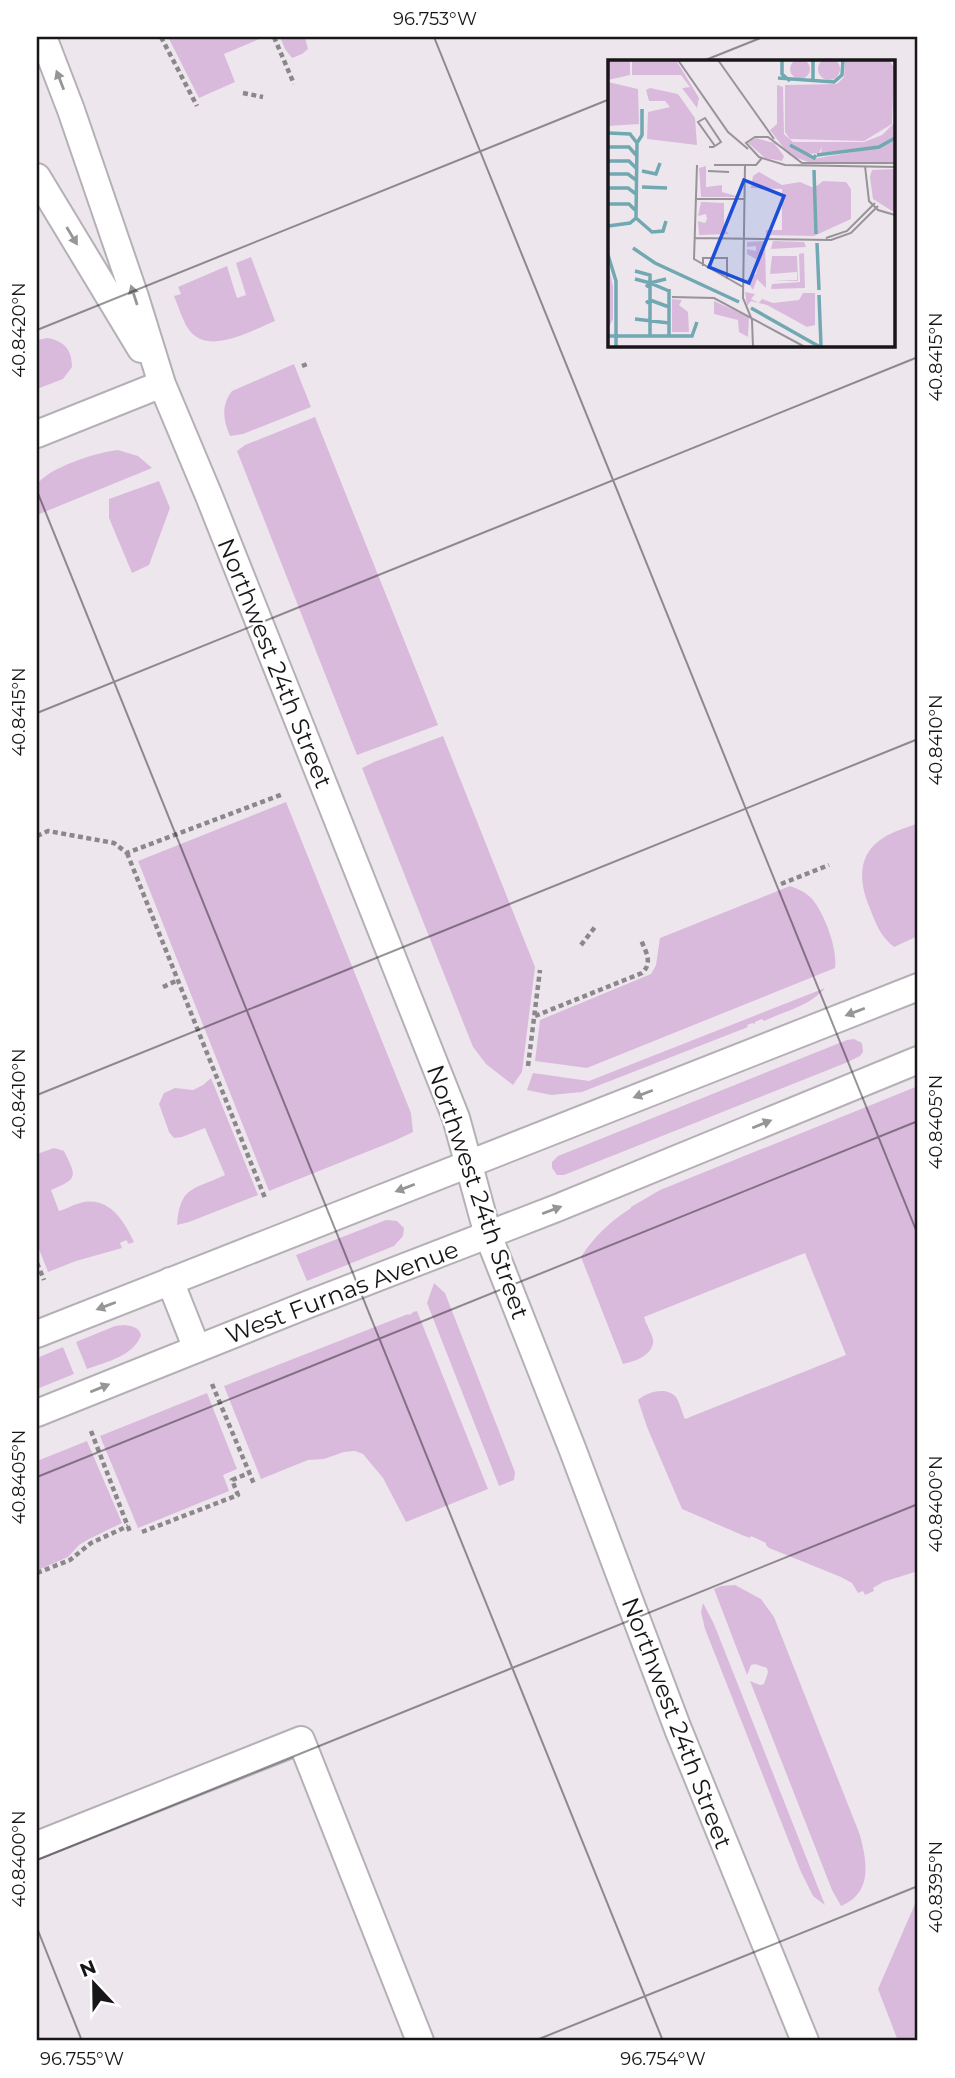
<svg xmlns="http://www.w3.org/2000/svg" width="955" height="2078" viewBox="0 0 955 2078" font-family="Montserrat,sans-serif">
	<rect width="100%" height="100%" fill="#ede7ed"/>
	<!-- green -->
	<path fill="#dabadc" d="M168,37H264L224,54L235,82L199,98Z
		M280,37H305L308,49L302,54L292,58L285,49Z
		M251,257L275,321C250,331 206,358 187,327C182,318 178,306 174,296L181,294L178,287L227,266L237,298L246,295L236,263Z
		M47,338C64,341 72,349 72,367L63,379L37,389V340Z
		M294,364L311,407L243,434L230,436C223,420 221,405 232,391Z
		M315,417L438,725L357,755L237,451L245,445Z
		M118,450L138,456L152,468L37,515C37,507 34,494 37,486C43,469 101,451 118,450Z
		M159,481L170,508L149,565L132,573L109,518V499Z
		M443,736L535,967L522,1072L513,1085L486,1064L473,1047L362,768L374,762Z
		M286,802L411,1113L413,1132L394,1141L269,1191L138,861Z
		M918,823V936L894,947C880,936 875,922 869,906C859,882 857,854 883,838C893,831 907,828 918,823Z
		M790,886C799,889 807,893 813,900C825,915 838,950 835,968L587,1068L535,1061L540,1020L651,974L656,965L660,938Z
		M825,988C810,1006 785,1011 764,1021L762,1019L755,1022V1024L753,1023L747,1025L748,1027L582,1092L551,1095L527,1090L533,1073L589,1081Z
		M854,1039L862,1043L863,1052L860,1056L848,1062L564,1175H557L552,1168V1162L558,1156L847,1040Z
		M211,1078L258,1195L189,1222L177,1225C180,1185 194,1190 225,1175L205,1128L182,1137L174,1138L169,1132L159,1104L164,1093L175,1088L193,1090L203,1085Z
		M918,1086V1571L883,1582L873,1588L874,1591L865,1595L863,1591L858,1593L852,1583L841,1577L769,1548L766,1545V1543L751,1536L750,1538L742,1535L682,1509L647,1427L638,1400C647,1392 666,1386 676,1397C680,1403 682,1413 685,1419L846,1355L805,1253L644,1317C646,1324 651,1332 653,1339C655,1355 634,1362 623,1364L581,1257C595,1235 611,1221 631,1208V1207L660,1190Z
		M54,1148L64,1151C77,1177 78,1179 51,1190L59,1211C66,1209 73,1205 80,1203C109,1195 124,1221 134,1242L129,1244L126,1240L120,1243L122,1248L76,1261L48,1272L37,1244V1154Z
		M386,1220L397,1221L404,1228L403,1236L394,1246L307,1281L296,1255Z
		M434,1283L445,1293L515,1472L514,1480L499,1486L427,1303Z
		M417,1311L488,1489L406,1522L383,1478L363,1454L355,1451L344,1452L324,1459L308,1460L261,1479L224,1386L408,1314L410,1315L413,1312Z
		M124,1325C132,1326 139,1327 141,1335C134,1356 106,1362 87,1369L76,1342L115,1326Z
		M63,1347L74,1374L37,1389V1358Z
		M207,1393L237,1469L223,1475L229,1491L138,1528L100,1436Z
		M87,1441L122,1523L89,1539L79,1545L68,1557L38,1570L37,1461Z
		M735,1585L761,1599L774,1617L860,1835C867,1862 873,1893 841,1906L832,1890L750,1681L760,1685L764,1684L768,1672L767,1668L755,1664L751,1665L747,1675L714,1589L721,1586Z
		M703,1603L714,1624L825,1905L813,1896L801,1872L705,1629L701,1612Z
		M918,1897V2041H898L878,1989Z"/>
	<g fill="none" stroke-linecap="round" stroke-linejoin="round">
		<!-- lane casing -->
		<g stroke="#b5b0b6" stroke-width="30">
			<path id="lane" d="M43,37L71,110L135,297L162,384L209,496L456,1118L488,1235L572,1448L678,1729L805,2041
				M37,177L141,349
				M37,434L162,384
				M170,1281L197,1349
				M37,1334L918,987
				M37,1413L309,1304L557,1208L918,1060
				M37,1845L301,1740L420,2041"/>
		</g>
		<!-- path -->
		<path stroke="#8b878b" stroke-width="4.5" stroke-dasharray="5 3.5" stroke-linecap="butt" d="M161,37L197,106
			M274,37L294,84
			M243,93L263,97
			M302,366L310,363
			M37,836L48,831L114,843L127,853L283,794
			M127,853L265,1198
			M781,884L829,865
			M581,945L595,927
			M163,987L178,980
			M535,1016L642,973C653,963 646,952 641,940
			M528,1066L540,970
			M37,1263L44,1280
			M212,1384L254,1484
			M91,1431L130,1532
			M142,1532L238,1495L232,1480L249,1473
			M37,1573L70,1560L91,1543L128,1526"/>
		<!-- lane -->
		<use href="#lane" stroke="#fff" stroke-width="26"/>
	</g>
	<!-- one-way arrows -->
	<defs><path id="oneway-solid" d="M-6-.8H1V-3.2L6.5 0L1 3.2V.8H-6Z" transform="scale(1.75)"/></defs>
	<g fill="#979697">
		<use href="#oneway-solid" transform="translate(60 80) rotate(-111)"/>
		<use href="#oneway-solid" transform="translate(72 236) rotate(59)"/>
		<use href="#oneway-solid" transform="translate(134 295) rotate(-108)"/>
		<use href="#oneway-solid" transform="translate(855 1012) rotate(159)"/>
		<use href="#oneway-solid" transform="translate(643 1094) rotate(159)"/>
		<use href="#oneway-solid" transform="translate(762 1124) rotate(-22)"/>
		<use href="#oneway-solid" transform="translate(405 1188) rotate(159)"/>
		<use href="#oneway-solid" transform="translate(552 1210) rotate(-21)"/>
		<use href="#oneway-solid" transform="translate(106 1306) rotate(159)"/>
		<use href="#oneway-solid" transform="translate(100 1388) rotate(-22)"/>
	</g>
	<!-- ticks -->
	<path fill="none" stroke="#181618" stroke-width="2" stroke-opacity="0.45" d="M434,37L918,1235M703,61L763,37M37,330L610,99M37,491L663,2041M37,713L918,357M37,1095L918,739M37,1477L918,1121M37,1860L918,1504M37,1928L82,2041M534,2041L918,1886"/>
	<g text-anchor="middle" dominant-baseline="central" stroke-width="5" stroke-linejoin="round" paint-order="stroke">
		<!-- street labels -->
		<g font-size="24" fill="#181618" stroke="#fff">
			<text transform="translate(275 663) rotate(68)">Northwest 24th Street</text>
			<text transform="translate(478 1192) rotate(71)">Northwest 24th Street</text>
			<text transform="translate(342 1292) rotate(-21)">West Furnas Avenue</text>
			<text transform="translate(677 1723) rotate(69)">Northwest 24th Street</text>
		</g>
	</g>
	<!-- overview -->
	<g transform="translate(608 60)">
		<rect width="287" height="287" fill="#ede7ed"/>
		<path d="M210 9a11 11 0 1 1 22 0a11 11 0 1 1-22 0ZM182 9a10 10 0 1 1 20 0a10 10 0 1 1-20 0ZM0,0H22V15L0,20ZM24,0H68L91,38L89,48L74,28L82,27L73,15H24ZM237,0H281L286,7L284,64L256,81L182,79L177,72V25L229,24L236,17ZM0,22L30,29L31,64L0,66ZM169,25L175,27L176,74L185,82H256L274,75L287,62V77L275,85L213,93L214,87L211,93L201,94L204,99L269,88L287,79V102H200L181,95L162,70L169,64ZM42,28L70,34L87,58L89,85L39,79L40,52L62,47L57,41H41L38,30ZM148,78L166,83L176,96L174,101L157,98L140,83ZM98,106V127L114,125V132L132,137H93L91,108ZM287,109V151H284L265,139L262,117L264,110ZM151,112L174,125L192,122L206,128L215,121L238,122L243,129V159L206,176L158,175V170H174V129L143,128L145,116ZM93,142L116,143V169L121,174L91,175L90,161L97,163L99,159L98,154L90,156ZM157,181L158,228L149,219L145,230L138,220L148,214L151,201L139,194V189L148,191V186L139,187V182ZM165,181L196,182L198,187L163,189ZM196,193L197,228L163,229L164,224L192,222L191,194ZM164,196H189L190,221H165L189,220V212L162,214ZM0,203L5,227V259L0,269ZM137,232L147,234L143,239L151,243L154,239L165,243L191,240L195,233H207V265L199,267L159,245L143,241L139,246ZM64,239L74,240L71,245L80,252L81,272H64ZM106,241L141,257L140,277L131,272L130,260L106,254Z" fill="#dabadc"/>
		<path fill="none" stroke="#71a8b2" stroke-width="3.5" d="M174,0V14L182,21M170,18L226,22L234,15L235,0M205,22V0M0,73L22,74L29,83L28,158L22,163L0,166M29,83L34,75V49M182,85L206,98L208,95M0,87H21L28,95M209,95L271,87L287,78M0,101H21L28,108M206,110L208,174M34,111L48,114L52,103M0,114H20L28,120M34,127L59,128M0,128H20L28,134M0,144H21L27,150M28,158L44,172L55,171L58,161M209,183L211,230M25,188L47,203L131,242M0,195L8,221V287M27,211L42,215V276M27,219L42,223L58,219M38,227L42,223L61,231M211,235L213,286M38,243L42,240L61,247M143,248L212,287M27,259L61,263M0,276H84L89,262M61,276V229"/>
		<path fill="none" stroke="#989398" stroke-width="2" d="M70,0L120,72L140,89M110,0L166,79M101,87H105L107,86L113,82L97,58L90,62L107,86M287,103H194L160,77H147L138,83L151,97L177,105L287,107M89,105L86,199L135,227M106,105H148L154,98M137,105L135,238L144,260L145,287M257,106L261,141L270,150L287,155M100,111L121,112M89,139H136M87,178L223,180L243,173L270,146M218,178L239,171L267,143M95,206V198H119V219M64,237L106,238L197,287"/>
		<path fill="#1d4ed8" fill-opacity="0.15" stroke="#1d4ed8" stroke-width="3.5" d="M136,120L176,136L141,223L101,207Z"/>
		<rect width="287" height="287" fill="none" stroke="#181618" stroke-width="3.5"/>
	</g>
	<!-- border -->
	<rect width="955" height="2078" fill="none" stroke="#ffffff" stroke-width="77"/>
	<!-- north arrow -->
	<g transform="translate(94 1984) rotate(338)" stroke="#ffffff" stroke-width="5" paint-order="stroke">
	<path d="M0-5L12 26L0 18L-12 26Z" fill="#181618"/>
	<text y="-10" font-size="19" font-weight="bold" text-anchor="middle" fill="#181618">N</text>
	</g>
	<rect x="38" y="38" width="878" height="2001" fill="none" stroke="#181618" stroke-width="2.5"/>
	<g font-size="18" text-anchor="middle" fill="#181618">
		<text x="435" y="25">96.753°W</text>
		<text transform="translate(19 330) rotate(-90)" y="6">40.8420°N</text>
		<text transform="translate(936 357) rotate(-90)" y="6">40.8415°N</text>
		<text transform="translate(19 712) rotate(-90)" y="6">40.8415°N</text>
		<text transform="translate(936 740) rotate(-90)" y="6">40.8410°N</text>
		<text transform="translate(19 1094) rotate(-90)" y="6">40.8410°N</text>
		<text transform="translate(936 1122) rotate(-90)" y="6">40.8405°N</text>
		<text transform="translate(19 1477) rotate(-90)" y="6">40.8405°N</text>
		<text transform="translate(936 1504) rotate(-90)" y="6">40.8400°N</text>
		<text transform="translate(19 1859) rotate(-90)" y="6">40.8400°N</text>
		<text transform="translate(936 1887) rotate(-90)" y="6">40.8395°N</text>
		<text x="82" y="2065">96.755°W</text>
		<text x="663" y="2065">96.754°W</text>
	</g>
</svg>
